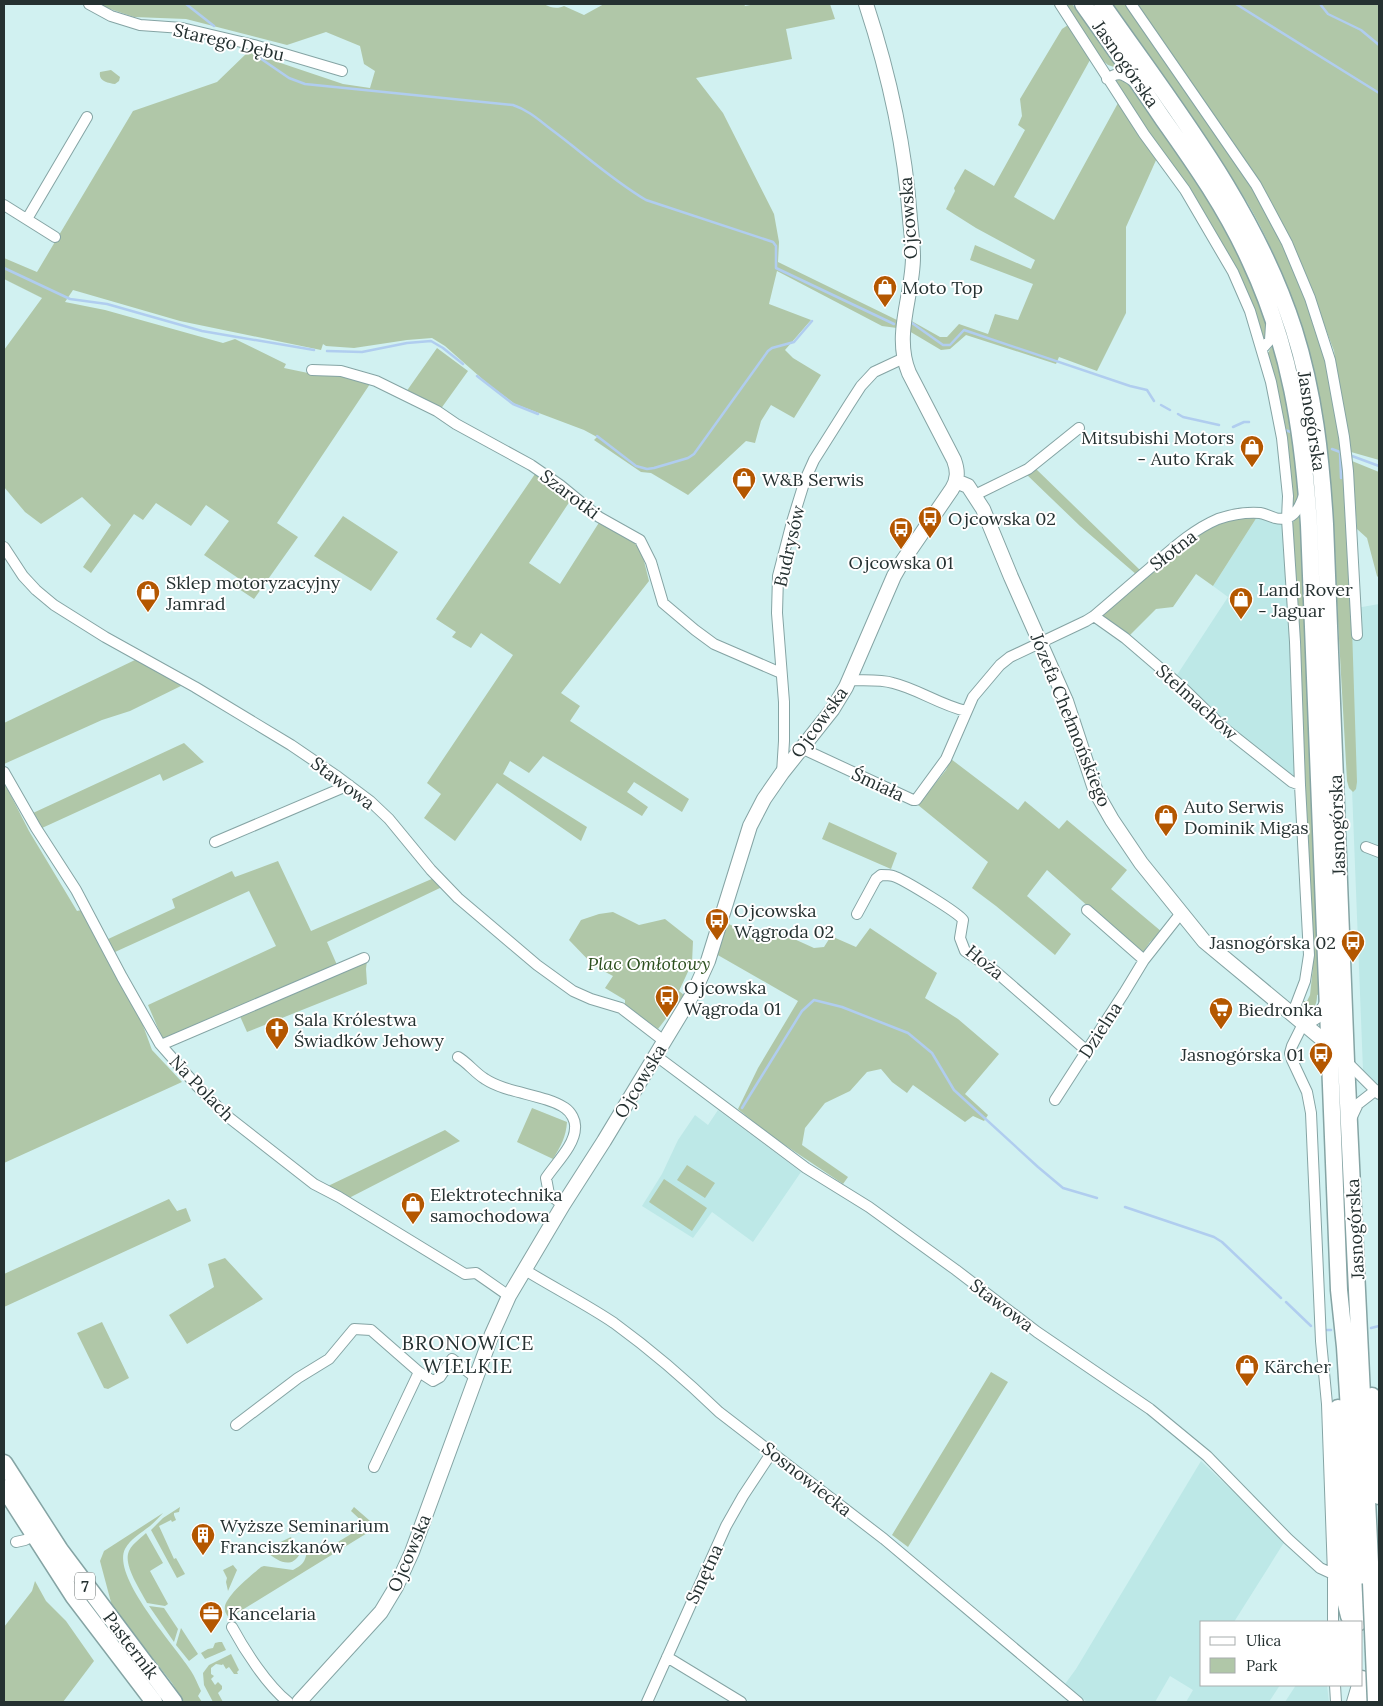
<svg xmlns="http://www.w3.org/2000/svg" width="1383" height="1706" viewBox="0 0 1383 1706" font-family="Lora,serif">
	<rect width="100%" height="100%" fill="#d1f1f1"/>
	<!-- built -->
	<path fill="#bde8e7" d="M1257,517L1274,520L1284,525L1288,563L1296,775L1292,778L1225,727L1175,678L1228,597L1213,586Z
		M1379,604V1086L1363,1070L1345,610Z
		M718,1110L801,1172L753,1242L712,1212L693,1238L642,1206L662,1174L678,1140L695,1115L708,1125Z
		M1201,1461L1285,1541L1234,1622H1202V1685H1280L1269,1702H1186L1193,1690L1170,1676L1155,1702L1149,1701L1147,1702H1087L1065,1684L1076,1669Z
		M1296,1685H1327L1329,1702H1285Z"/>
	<!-- green -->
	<path fill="#b0c7a8" d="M100,4H544C550,8 558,9 564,6L584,15L604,4H744L745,6L756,4H830L835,19L786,29L792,59L696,78L723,113L774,214L779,242L778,262L899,321L897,328L882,326L777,271L769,304L811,320L785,350L793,358L821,375L794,418L771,405L761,421L755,443L746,441L688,495L651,473L641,472L594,440L597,437L584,430L515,404L488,384L445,346L432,338L407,340L354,348L326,346L323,344L321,350L180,321L73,290L65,302L105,310L223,343L235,339L286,364L284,368L308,373L326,374L372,381L277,523L298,537L254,599L233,585L238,578L204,555L229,521L206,505L191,526L156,503L143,520L134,514L91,573L83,567L111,525L82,497L41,524L25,512L4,487V350L42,298L4,279V258L37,272L133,111L217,82L248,52L343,84L370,88L375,71L364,64L360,46L326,32L287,45L186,19L134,17L107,8Z
		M1065,4H1072L1114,62V67L1108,65L1101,59Z
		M1112,4H1128L1243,168L1284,242L1323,346L1342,441L1351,597L1357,782L1356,789L1353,792L1349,788L1347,781L1330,478C1321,388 1301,305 1259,224C1245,196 1226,170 1209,144C1177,97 1145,50 1112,4Z
		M1135,4H1379V460L1351,452L1344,421L1334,351L1309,284L1289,238Z
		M1068,25L1090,60L1014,197L1054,220L1118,103L1157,158L1126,227V313L1097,371L1059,357L1056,364L966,335L950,349L941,350L909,331L908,319L940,337H947L959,324L988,334L995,314L1018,320L1033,284L970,260L975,245L1031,269L1035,260L976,228L946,209L955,191L954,188L965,169L994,186L1025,130L1018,125L1022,116L1020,99L1062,29Z
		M111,70L120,77L119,81L115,84C108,83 98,81 100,72Z
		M1117,76L1127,82L1135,94C1178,154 1221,214 1251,283C1258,299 1268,319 1266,337L1263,338L1262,336L1255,316L1116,85L1115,78Z
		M1273,344C1283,381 1290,417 1294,454C1296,471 1299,488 1297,504L1292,509L1267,355Z
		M437,348L468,371L440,410L406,392Z
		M1352,461L1379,472V578L1377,576L1367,538L1357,529Z
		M1034,467L1141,571L1137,575L1080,526L1025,473Z
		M535,474L572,498L529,563L560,584L600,521L633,541L642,553L649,581L561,693L580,706L570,721L689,799L682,812L634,782L627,792L648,807L642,816L543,756L529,773L510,761L503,774L587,827L581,841L497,783L455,841L424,818L441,794L427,783L513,655L481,633L471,648L452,637L456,632L436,619Z
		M343,516L398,552L371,591L314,556Z
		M1257,517L1213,586L1196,574L1173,607L1156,609L1128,637L1103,619L1102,614L1193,538L1209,527L1228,520Z
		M1297,517H1299L1300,522L1320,994L1317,995C1317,1004 1315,1009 1306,1012L1300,1008V1001H1307L1310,995L1313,967L1293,532C1291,526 1292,522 1297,517Z
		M137,659L185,684L130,711L102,720L4,764V723Z
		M184,743L204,762L163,781L160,774L42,828L33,813Z
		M951,759L1018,810L1025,801L1059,829L1067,820L1127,870L1111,889L1162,932L1150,942L1142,954L1047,870L1027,896L1071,934L1055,955L996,906L972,888L988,862L918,805L946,770Z
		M4,782L29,831L77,911L81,910L141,1020L152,1050L182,1082L4,1163Z
		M829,822L897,853L891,869L822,839Z
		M278,861L311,931L434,878L442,887L327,942L337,965L367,960L366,969L367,984L247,1032L239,1014L166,1047L148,1005L276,946L249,891L115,952L106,940L175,908L172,899L232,871L235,877Z
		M613,912L639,925L665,919L693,941L692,963L679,991L684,995L658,1029L625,1005V1000L605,988L613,976L594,966L569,940L581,920L599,914Z
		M727,923L764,942L772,929L814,948L824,947L831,936L856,947L870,928L937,973L925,998L958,1019L999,1054L965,1094L988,1115L984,1121L973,1116L965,1122L913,1085L907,1093L892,1082L881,1069L867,1072L850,1091L825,1103L805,1128L802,1145L848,1177L843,1184L767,1133L738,1109L758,1068L798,1001L716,954Z
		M532,1108L567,1122C566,1137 561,1146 553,1159L517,1142Z
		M445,1130L460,1141L349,1198L328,1186Z
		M687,1165L715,1183L705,1198L677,1180Z
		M664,1179L707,1208L692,1231L649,1202Z
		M169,1199L177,1211L186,1208L191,1221L4,1307V1274Z
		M225,1258L263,1299L187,1344L169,1315L214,1287L208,1264Z
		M102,1322L129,1378L108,1389L104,1388L77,1333Z
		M991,1372L1008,1382L908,1547L892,1535Z
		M180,1507L179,1512L174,1513V1515L176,1520L172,1522L171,1520L159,1526L174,1559L176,1558L185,1574L177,1578L151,1530L163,1518Z
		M354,1507L377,1527L229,1618C228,1616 225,1613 225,1610C222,1598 253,1574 261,1567L264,1566L293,1570C311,1561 302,1555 312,1544L318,1554L366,1525L351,1511Z
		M163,1513C159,1517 155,1522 150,1526C141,1533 130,1539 125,1549C111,1577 177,1648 191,1671C195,1677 198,1685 201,1691L198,1696L202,1702H184L172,1683L112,1606L100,1561L104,1551Z
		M146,1533L163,1563L150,1571L168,1604L165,1606L147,1603C141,1591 125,1568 128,1554C130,1545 140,1539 146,1533Z
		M291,1537L298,1550L299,1555C291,1569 277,1561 267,1552L271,1549L270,1547Z
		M233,1565L237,1570L228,1591L226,1582L227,1578L223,1570Z
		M35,1581L46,1601L66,1621L94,1661L63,1702H4V1627L32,1591Z
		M149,1606L164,1608L178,1629L174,1642Z
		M181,1628L198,1654L189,1661L176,1645Z
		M219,1642H222L226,1650L205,1659L201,1653L208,1649L213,1648L215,1643Z
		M231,1654L239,1670L237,1672L238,1674H234L229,1667L226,1669L223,1664L222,1665L216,1664L211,1668V1674L214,1676L211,1679L215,1685L218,1682L222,1686V1689L218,1693L223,1702H213L204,1685L203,1673L209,1665Z"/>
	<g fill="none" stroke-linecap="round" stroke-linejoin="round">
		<!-- stream -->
		<path stroke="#b0cdef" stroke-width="2.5" d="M186,4L214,26
			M1236,4L1379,93
			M1320,4L1328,14L1361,30L1379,45
			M254,54L289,78L305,84L513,105C528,110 539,120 552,130C583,153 612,180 646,200L773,242L776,246V268L894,324
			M4,268L70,299L107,304L202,331L314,350
			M912,323L943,345H950L964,330L1130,386L1147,390L1154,401
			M327,351L362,352L407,343L431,341L443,348L463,364
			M477,376L513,404L538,414
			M1161,405L1170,410
			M1178,414L1183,417L1219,425
			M1233,427L1244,422H1249
			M1285,430L1291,432
			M597,436L636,466L647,469L654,468L688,458L694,454L768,351L772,348L794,342L812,321
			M1332,449L1340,452
			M1340,452L1341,478
			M1352,456L1379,466
			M742,1108L802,1011L814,1000L842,1007L908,1033L932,1053L954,1090L1038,1167L1063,1188L1097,1198
			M1125,1207L1214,1237L1222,1242L1281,1298
			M1286,1302L1311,1326
			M1371,1328L1379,1326
			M1327,1330H1331"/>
		<!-- street casing -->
		<g stroke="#85a4a4" stroke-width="12">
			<path id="street" d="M89,4L111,16L140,25L182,28L254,45L342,71
				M1060,4L1144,134L1185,190L1233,272L1250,311L1271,382L1282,438L1288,496L1287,519L1295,642L1300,785L1309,955L1305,981L1292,1015
				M1131,4L1256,185L1287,243L1310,298L1330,360L1344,437L1348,471L1357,635
				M1107,79C1118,71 1123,74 1133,81
				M4,205L55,237
				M27,219L87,117
				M1262,349L1270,340L1271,325
				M312,370L341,371L376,381L437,411L456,424L531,465L560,485L599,517L640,540L651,562L663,603L695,630L714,644L781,673
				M975,495L1028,469L1079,428
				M4,547L23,576L36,590L54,605L105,637L195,687L291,745L338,777L370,801L389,819L431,870L458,898L537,965L573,991L591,999L621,1008L664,1041
				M1094,616L1125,638L1181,686L1225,729L1292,782L1300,785
				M849,680C863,681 879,679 893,683C918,689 940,705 966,711
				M801,748L913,800H916L946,759L973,697L1000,665L1010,657L1086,621L1094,616C1113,600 1131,584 1150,568C1171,550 1192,530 1218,519C1230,515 1247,512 1260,513C1265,514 1270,516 1275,518C1292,522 1299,510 1304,495
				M4,772L36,828L76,890L122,977L160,1044L197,1086L227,1116L314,1184L339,1197L465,1274L476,1273L509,1296
				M782,773L784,741V702L777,613L778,576L792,522L805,480L814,460L850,403L861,386L874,372L904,358
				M215,842L349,785
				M1366,847L1379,852
				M1087,910L1144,960
				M857,914L876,879L881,875C885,875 890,875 893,876C903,879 959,913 963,920L960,938L965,951L995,971L1087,1051
				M1303,1024L1292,1046L1290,1053L1292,1060L1307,1092L1311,1113L1321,1341L1327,1404L1333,1574V1622
				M161,1045L364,958
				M655,1055L806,1168L869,1207L956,1270L1037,1332L1150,1409L1207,1456L1288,1539L1320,1568L1333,1574
				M458,1057C468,1063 475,1073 485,1079C508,1094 544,1094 565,1108C571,1112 576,1121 575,1128C575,1145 555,1164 546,1178L549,1194L563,1205
				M1346,1061L1379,1094
				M1055,1100L1124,993L1144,960L1181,913
				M1351,1119L1358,1104L1376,1090
				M525,1270C554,1288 586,1304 614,1323C651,1350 686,1380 719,1412L884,1539L1078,1702
				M236,1425L298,1378L329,1359L354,1329L371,1330L419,1372L433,1381L440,1377L452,1359L476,1378
				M374,1467L419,1372
				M16,1542L25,1540L33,1536
				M232,1627C245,1651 267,1685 288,1702
				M667,1657L741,1702
				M1335,1685L1336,1702
				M647,1702L726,1526L743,1496L772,1452
				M1352,1702L1357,1685"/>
		</g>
		<!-- secondary casing -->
		<g stroke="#85a4a4" stroke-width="16">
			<path id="secondary" d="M956,481L968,486L983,509L1011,577L1066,701L1096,792L1112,820L1141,863L1204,941L1334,1049
				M1303,1024C1315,1018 1325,1013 1328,999
				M299,1702L381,1612L396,1587L412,1552L492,1334L509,1296L563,1205L604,1141L694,992L708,961L750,826L764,799L782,773L832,710L846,687L894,576L902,562L952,489C958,479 958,471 954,460L909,373C893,335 913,295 913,257C913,244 911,231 910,219C905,146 889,74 866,4"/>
		</g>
		<!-- primary casing -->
		<g stroke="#85a4a4" stroke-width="19">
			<path id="primary" d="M1083,4C1110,42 1137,80 1163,119C1195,164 1227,210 1250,261C1290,346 1303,432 1309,525L1339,1290L1345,1347L1350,1426L1359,1622
				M1102,4C1174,107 1255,208 1294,330C1314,393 1321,457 1325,524L1346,1061L1371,1583
				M1372,1396L1379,1496
				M1338,1408L1345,1600L1349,1616L1353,1622
				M4,1463L60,1550L174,1702
				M4,1488L74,1597L154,1702
				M1362,1679L1363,1702"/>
		</g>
		<!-- street -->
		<use href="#street" stroke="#fff" stroke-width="10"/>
		<!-- secondary -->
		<use href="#secondary" stroke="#fff" stroke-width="14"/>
		<!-- primary -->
		<use href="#primary" stroke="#fff" stroke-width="16"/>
		<!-- primary-bridge casing -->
		<g stroke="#85a4a4" stroke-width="19" stroke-linecap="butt">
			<path id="primary-bridge" d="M1371,1583L1376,1702"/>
		</g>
		<!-- primary-bridge -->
		<use href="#primary-bridge" stroke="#fff" stroke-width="16"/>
	</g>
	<!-- icons -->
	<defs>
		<g id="shop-pin" transform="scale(1.25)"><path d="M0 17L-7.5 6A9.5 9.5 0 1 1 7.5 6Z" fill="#b45700" stroke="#fff"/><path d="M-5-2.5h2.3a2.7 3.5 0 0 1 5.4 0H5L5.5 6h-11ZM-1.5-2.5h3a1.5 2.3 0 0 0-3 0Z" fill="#fff"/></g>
		<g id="bus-pin" transform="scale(1.25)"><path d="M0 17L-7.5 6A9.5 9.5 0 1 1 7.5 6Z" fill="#b45700" stroke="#fff"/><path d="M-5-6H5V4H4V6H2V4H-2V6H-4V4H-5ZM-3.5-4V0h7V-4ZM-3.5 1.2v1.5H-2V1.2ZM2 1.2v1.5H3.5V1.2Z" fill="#fff"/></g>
		<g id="supermarket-pin" transform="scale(1.25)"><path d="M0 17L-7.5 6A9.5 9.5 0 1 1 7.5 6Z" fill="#b45700" stroke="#fff"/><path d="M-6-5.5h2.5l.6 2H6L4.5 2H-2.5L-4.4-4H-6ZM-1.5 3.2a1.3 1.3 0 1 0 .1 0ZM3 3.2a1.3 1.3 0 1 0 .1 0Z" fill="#fff"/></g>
		<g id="church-pin" transform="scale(1.25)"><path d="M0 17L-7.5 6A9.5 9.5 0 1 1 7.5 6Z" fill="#b45700" stroke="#fff"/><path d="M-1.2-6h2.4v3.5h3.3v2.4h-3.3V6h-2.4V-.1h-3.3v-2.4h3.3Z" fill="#fff"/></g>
		<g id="building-pin" transform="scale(1.25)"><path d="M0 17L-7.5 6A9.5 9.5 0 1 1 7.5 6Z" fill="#b45700" stroke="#fff"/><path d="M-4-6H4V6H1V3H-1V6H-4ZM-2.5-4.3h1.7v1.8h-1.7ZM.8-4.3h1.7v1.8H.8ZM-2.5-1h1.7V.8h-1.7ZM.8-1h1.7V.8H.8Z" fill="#fff"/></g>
		<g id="office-pin" transform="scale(1.25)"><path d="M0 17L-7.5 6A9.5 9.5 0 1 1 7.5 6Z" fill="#b45700" stroke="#fff"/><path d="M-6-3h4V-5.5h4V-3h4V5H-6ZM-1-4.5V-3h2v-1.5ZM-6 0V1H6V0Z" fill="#fff"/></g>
	</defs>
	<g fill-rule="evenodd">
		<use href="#shop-pin" x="885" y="287"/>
		<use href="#shop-pin" x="1252" y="447"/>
		<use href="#shop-pin" x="744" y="479"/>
		<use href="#bus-pin" x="930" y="518"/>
		<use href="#bus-pin" x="901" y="529"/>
		<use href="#shop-pin" x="148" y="592"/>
		<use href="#shop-pin" x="1241" y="599"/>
		<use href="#shop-pin" x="1166" y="816"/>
		<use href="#bus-pin" x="717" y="920"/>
		<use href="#bus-pin" x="1353" y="942"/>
		<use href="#bus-pin" x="667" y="997"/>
		<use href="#supermarket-pin" x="1221" y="1009"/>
		<use href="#church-pin" x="277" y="1029"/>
		<use href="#bus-pin" x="1321" y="1054"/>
		<use href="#shop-pin" x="413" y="1204"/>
		<use href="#shop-pin" x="1247" y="1366"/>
		<use href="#building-pin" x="203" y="1535"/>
		<use href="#office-pin" x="211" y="1613"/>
	</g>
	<g text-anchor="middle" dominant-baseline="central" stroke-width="4" stroke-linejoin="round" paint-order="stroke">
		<!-- shield labels -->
		<rect fill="#fff" stroke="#666f6f" stroke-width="1" x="75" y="1572.5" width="20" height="27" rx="4"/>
		<g font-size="16" font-weight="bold" fill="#253131">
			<text x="85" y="1586">7</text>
		</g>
		<!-- street labels -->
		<g font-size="18" fill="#253131" stroke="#fff">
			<text transform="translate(229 42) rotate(13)">Starego Dębu</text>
			<text transform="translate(1126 64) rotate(55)">Jasnogórska</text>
			<text transform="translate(908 218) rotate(-94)">Ojcowska</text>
			<text transform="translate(1312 421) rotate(81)">Jasnogórska</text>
			<text transform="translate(570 494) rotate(37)">Szarotki</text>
			<text transform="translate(789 546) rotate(-77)">Budrysów</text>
			<text transform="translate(1173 550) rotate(-38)">Słotna</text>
			<text transform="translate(1197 702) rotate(42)">Stelmachów</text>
			<text transform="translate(1071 720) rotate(68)">Józefa Chełmońskiego</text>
			<text transform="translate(819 722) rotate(-54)">Ojcowska</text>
			<text transform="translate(343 783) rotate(37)">Stawowa</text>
			<text transform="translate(878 784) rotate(25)">Śmiała</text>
			<text transform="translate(1337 825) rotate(-92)">Jasnogórska</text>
			<text transform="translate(985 962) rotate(39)">Hoża</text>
			<text transform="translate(1100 1030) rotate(-57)">Dzielna</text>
			<text transform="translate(640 1081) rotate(-59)">Ojcowska</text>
			<text transform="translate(202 1088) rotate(46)">Na Polach</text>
			<text transform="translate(1355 1229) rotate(-93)">Jasnogórska</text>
			<text transform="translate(1002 1305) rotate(37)">Stawowa</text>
			<text transform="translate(807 1479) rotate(38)">Sosnowiecka</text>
			<text transform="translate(409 1553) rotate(-67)">Ojcowska</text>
			<text transform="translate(704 1574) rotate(-65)">Smętna</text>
			<text transform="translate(131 1645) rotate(53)">Pasternik</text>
		</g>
		<!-- poi labels -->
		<g font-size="18" fill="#253131" stroke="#fff" text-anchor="start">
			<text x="902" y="287">Moto Top</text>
			<text x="1234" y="437" text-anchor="end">Mitsubishi Motors<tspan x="1234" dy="21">- Auto Krak</tspan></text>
			<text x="762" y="479">W&amp;B Serwis</text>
			<text x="948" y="518">Ojcowska 02</text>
			<text x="901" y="562" text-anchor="middle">Ojcowska 01</text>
			<text x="166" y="582">Sklep motoryzacyjny<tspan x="166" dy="21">Jamrad</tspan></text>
			<text x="1258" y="589">Land Rover<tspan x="1258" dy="21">- Jaguar</tspan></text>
			<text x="1184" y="806">Auto Serwis<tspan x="1184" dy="21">Dominik Migas</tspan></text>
			<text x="734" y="910">Ojcowska<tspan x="734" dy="21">Wągroda 02</tspan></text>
			<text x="1336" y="942" text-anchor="end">Jasnogórska 02</text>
			<text x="684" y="987">Ojcowska<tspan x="684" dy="21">Wągroda 01</tspan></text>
			<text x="1238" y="1009">Biedronka</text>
			<text x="294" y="1019">Sala Królestwa<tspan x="294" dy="21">Świadków Jehowy</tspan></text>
			<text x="1304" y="1054" text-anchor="end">Jasnogórska 01</text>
			<text x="430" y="1194">Elektrotechnika<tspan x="430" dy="21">samochodowa</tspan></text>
			<text x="1264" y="1366">Kärcher</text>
			<text x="220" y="1525">Wyższe Seminarium<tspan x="220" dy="21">Franciszkanów</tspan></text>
			<text x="228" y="1613">Kancelaria</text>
		</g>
		<!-- park labels -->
		<g font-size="18" font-style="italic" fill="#2b4f1e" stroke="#fff">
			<text x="649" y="963">Plac Omłotowy</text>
		</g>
		<!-- quarter labels -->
		<g font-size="20" letter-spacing="1" fill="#253131" stroke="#fff">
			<text x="468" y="1342">BRONOWICE<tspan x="468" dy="23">WIELKIE</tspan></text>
		</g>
	</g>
	<!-- border -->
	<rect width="1383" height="1706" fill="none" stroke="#253131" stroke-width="10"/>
	<!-- legend -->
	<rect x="1200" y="1621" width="162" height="65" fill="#ffffff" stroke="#a8adad"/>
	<rect x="1210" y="1637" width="25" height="8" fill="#ffffff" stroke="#a8adad"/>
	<text x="1246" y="1646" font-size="15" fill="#253131">Ulica</text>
	<rect x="1210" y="1658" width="25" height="15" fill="#b0c7a8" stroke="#a8adad"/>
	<text x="1246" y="1671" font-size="15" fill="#253131">Park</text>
</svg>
